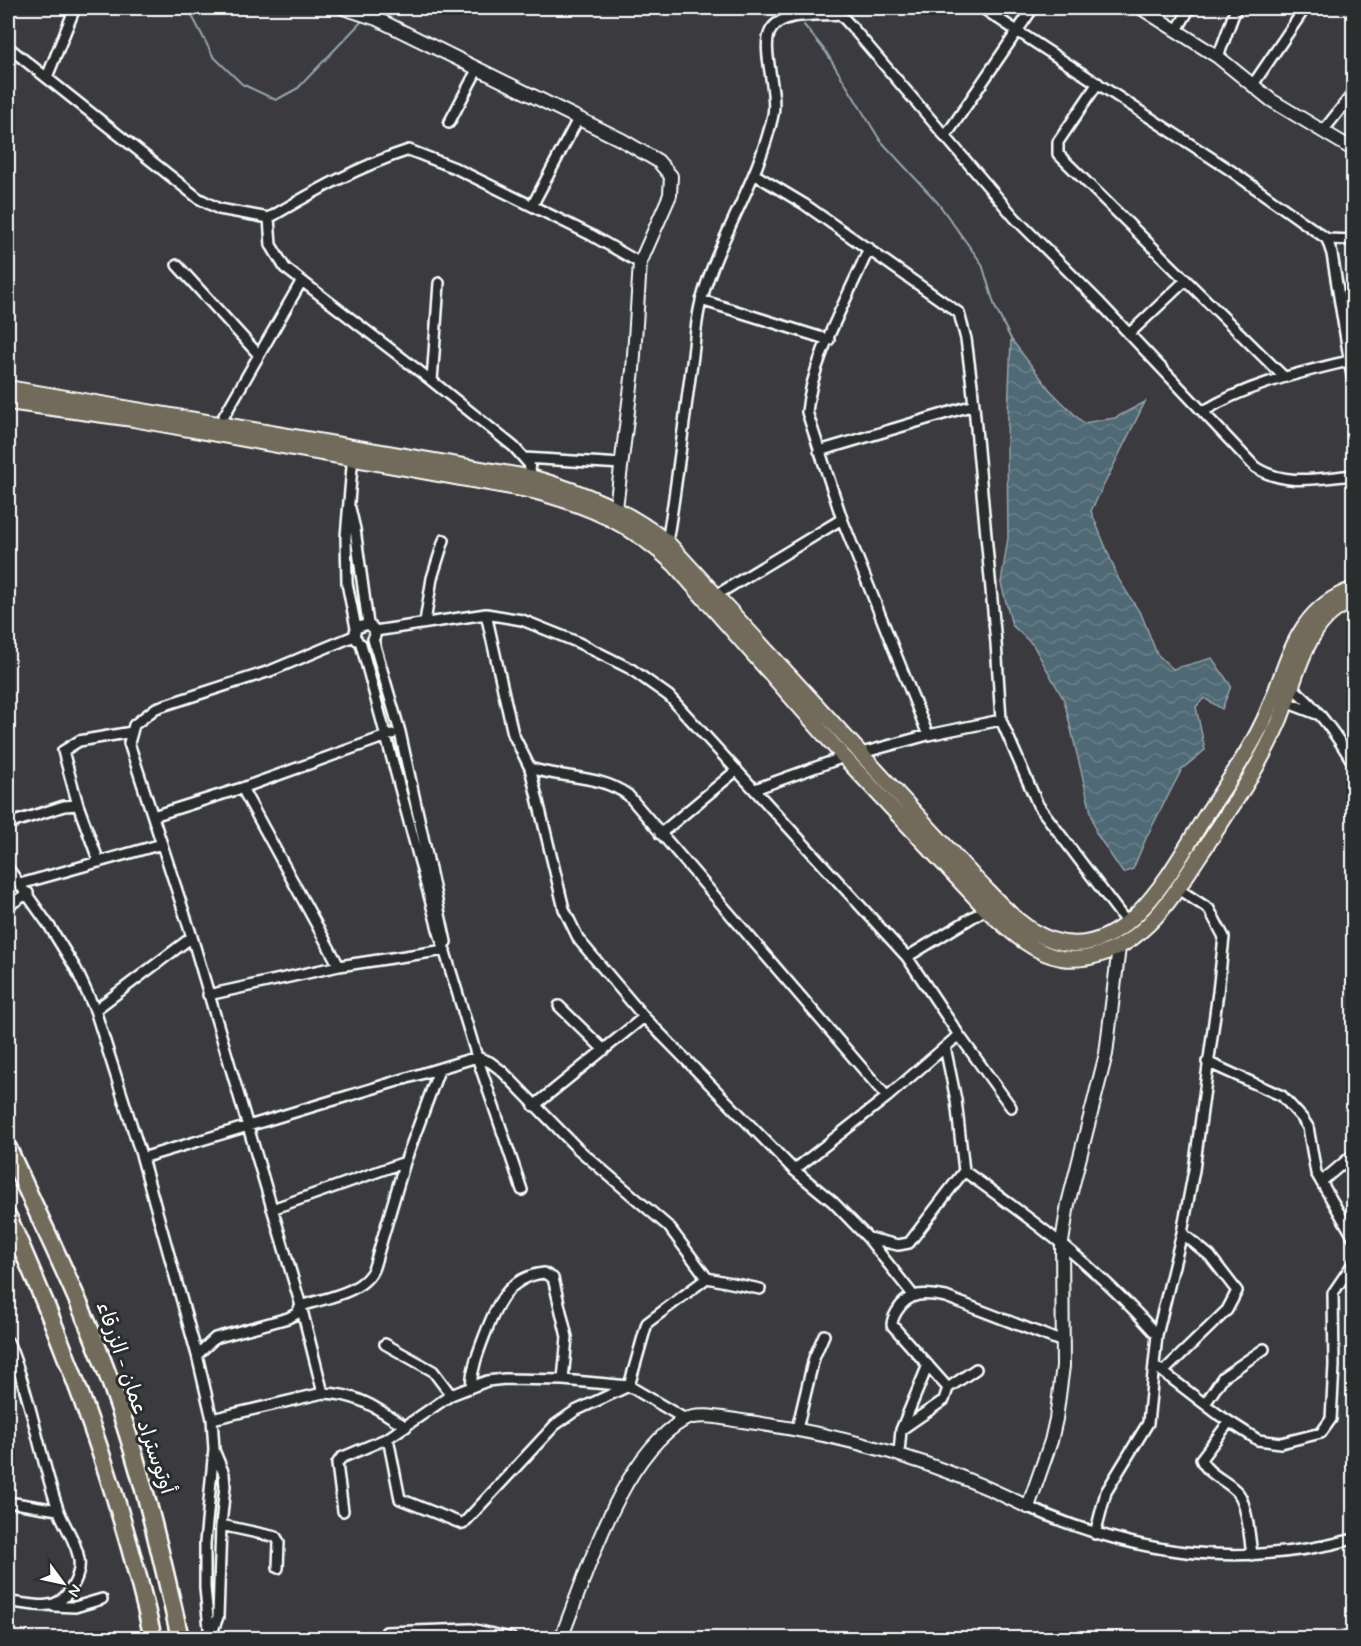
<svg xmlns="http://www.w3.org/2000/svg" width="1361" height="1646" viewBox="0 0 1361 1646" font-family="Mynerve,'Playpen Sans Arabic',sans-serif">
	<defs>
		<pattern id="water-waves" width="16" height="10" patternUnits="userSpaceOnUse" patternTransform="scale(1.5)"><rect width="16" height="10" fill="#506975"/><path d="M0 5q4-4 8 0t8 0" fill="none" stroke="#6a808a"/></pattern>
	</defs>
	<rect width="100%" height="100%" fill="#3b3a3f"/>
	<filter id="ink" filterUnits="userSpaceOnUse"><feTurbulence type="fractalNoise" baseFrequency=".0167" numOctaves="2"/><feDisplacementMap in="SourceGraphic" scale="12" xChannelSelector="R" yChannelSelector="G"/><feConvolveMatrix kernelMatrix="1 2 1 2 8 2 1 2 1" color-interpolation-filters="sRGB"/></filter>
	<g filter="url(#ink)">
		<!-- water -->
		<path fill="url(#water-waves)" stroke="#96a5ac" stroke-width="1.5" d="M1011,339L1050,390L1083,423L1115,418L1145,402L1091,511L1119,580L1142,616L1157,654L1173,669L1212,658L1231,686L1222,709L1204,698L1196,707L1205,750L1182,769L1147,836L1133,869L1123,873L1096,833L1064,700L1033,645L1012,625L1001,583L1008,538L1007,439Z"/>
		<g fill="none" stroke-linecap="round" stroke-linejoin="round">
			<!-- stream -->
			<path stroke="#96a5ac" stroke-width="2" d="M188,8L213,56L242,84L276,100L298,88L363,20
				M369,13L373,8
				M804,25L826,52L880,140L938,203L982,264L995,307L1011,339"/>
			<!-- street casing -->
			<g stroke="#fff" stroke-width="14">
				<path id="street" d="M982,8L1230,170L1327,239L1332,254L1354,388
					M1177,30L1190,8
					M8,47L198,198L219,209L269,218C313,192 359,166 409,150L455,168L591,235L640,263
					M1218,57L1236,8
					M47,77L75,8
					M1098,83L1058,142V154L1283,376
					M1252,86L1305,8
					M449,123L477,70
					M1323,131L1354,92
					M945,137L1033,8
					M754,174L804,204L959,313L966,339L972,385L996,643L1001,720L1038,805L1127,923
					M532,206L578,119
					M269,218L271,245L285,268L432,381L514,447L529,464L533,483
					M1327,239L1354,240
					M869,248C848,298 812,358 807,412L842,519L928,735
					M177,265L258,354
					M701,300L829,340
					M1129,334L1186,280
					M432,381L439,283
					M1204,411C1248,384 1299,373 1348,361
					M220,423L301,282
					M819,451L974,405
					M353,455L346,537L347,583L356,628
					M524,458L622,464
					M350,508L355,529L368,624L374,629L375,636
					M667,542C677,485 683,427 691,370C695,346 695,321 702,298C720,235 759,180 773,115C778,91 760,47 771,30C782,11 821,16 840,14L851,26L1015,218L1100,303L1255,467C1285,487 1320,478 1354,475
					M718,594L842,519
					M486,614L513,734L530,768C563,779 599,774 628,795L887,1097
					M425,622L432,578L444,540
					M375,631L486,614L522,620L577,642L631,669L669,696L907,957L959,1035L1011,1107
					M373,639L400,732L446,942
					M357,640L354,636L356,628L368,624
					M361,644L438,929L477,1057L522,1190
					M1289,686C1313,701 1340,740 1354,765
					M1283,701L1317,714
					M858,754L928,735L1001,720
					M530,768L564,909L579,940L644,1017L794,1170L833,1202L867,1237L913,1295
					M242,788L339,966
					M755,789L844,757
					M78,805L63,751L79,741L132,732
					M153,816L242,788L392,734
					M8,824L64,806L78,805L99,862
					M660,834L737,770
					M8,868L50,927L76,969L95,1010L142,1158L197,1355L212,1419L214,1449L205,1543V1588L210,1638
					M20,884L162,844
					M8,906L28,893
					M907,957L986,909
					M208,995L339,966L445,950
					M559,1006L604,1050
					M95,1010L192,937
					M945,1047L956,1100L964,1171
					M1207,1062L1282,1096L1302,1118L1308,1127L1316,1173L1354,1238
					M534,1106L644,1017
					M142,1158L477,1057L490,1062L502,1071L577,1148L669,1227L707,1278L760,1289
					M794,1170L887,1097L959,1035
					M1321,1182L1354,1154
					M272,1209L405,1162
					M868,1238L898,1245L909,1243L964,1171C1037,1223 1097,1267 1157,1335
					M8,1342C31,1396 39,1454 58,1509C64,1526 77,1542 79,1560C81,1574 72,1591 61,1600C48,1611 23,1602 8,1602
					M385,1344L433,1371L451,1395
					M197,1355L215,1338L288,1318L296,1314L301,1306C324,1298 365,1293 374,1267L405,1162L439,1070
					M1155,1366L1219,1415L1258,1440L1281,1443L1321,1433L1331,1419L1334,1366L1333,1293L1354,1262
					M976,1369L948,1388L892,1325C892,1319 894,1316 897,1311C909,1291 925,1293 946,1297L1063,1342
					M1163,1372L1227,1310L1237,1291L1210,1256L1182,1233
					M471,1386C472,1368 478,1353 484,1337C496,1306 507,1277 544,1273L553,1278L567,1337L563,1380
					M323,1393L301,1306L192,937L129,743L134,725L156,708L270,671L354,636
					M1205,1404L1223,1377L1264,1349
					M212,1419L323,1393C359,1394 377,1408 406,1427
					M1229,1422L1201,1459C1207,1475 1229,1481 1239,1494C1247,1505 1250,1540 1252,1555
					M797,1429L814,1358L824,1335
					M902,1429L944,1400L948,1388
					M388,1438L400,1499L463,1524L555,1425L575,1411L629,1386L647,1323L707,1278
					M899,1453L901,1430L928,1365
					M8,1502L58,1510
					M1028,1507C1135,1555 1239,1569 1354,1539
					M343,1511L337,1464L341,1458L388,1438L451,1395L487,1381L505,1379L563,1380L629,1386L685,1419
					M221,1525L276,1537L279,1542L278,1568
					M1095,1534L1106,1492L1148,1423L1157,1335L1182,1233L1194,1170L1218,992L1224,937L1209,909L1178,889
					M53,1606L75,1607L102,1599
					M386,1632L471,1629L511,1638
					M210,1638L218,1617L221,1525L225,1486L224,1474L214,1450"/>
			</g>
			<!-- secondary casing -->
			<g stroke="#fff" stroke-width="16">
				<path id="secondary" d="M343,8L377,19L622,140L658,161L671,176L670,195L640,263L633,370L616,508
					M1141,8L1218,57L1271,100L1354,150
					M561,1638C587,1574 621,1455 684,1420C700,1412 725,1419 742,1421C847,1435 933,1460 1028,1507L1051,1441L1056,1419L1063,1366L1062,1242L1068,1204L1106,1054L1119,947"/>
			</g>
			<!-- primary casing -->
			<g stroke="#fff" stroke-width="18">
				<path id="primary" d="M8,388L534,478C582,492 627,510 667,542L975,878C997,900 1021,930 1052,940C1126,965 1175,864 1206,815C1225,786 1246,757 1261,726C1288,673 1289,611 1354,589
					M8,402L133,419L533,491C590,506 632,524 675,565L844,757L986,909C1007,928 1032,953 1061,958C1090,962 1120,950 1141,931C1168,908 1184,878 1204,849C1230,809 1259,768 1278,724C1296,684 1304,616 1354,601"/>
			</g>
			<!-- highway casing -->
			<g stroke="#fff" stroke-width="21">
				<path id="highway" d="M8,1148C39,1218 74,1286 101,1357C136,1447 159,1544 180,1638
					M8,1217C69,1353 120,1493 153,1638"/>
			</g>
			<!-- street -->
			<use href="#street" stroke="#2a2d2e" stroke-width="9"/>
			<!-- secondary -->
			<use href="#secondary" stroke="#2a2d2e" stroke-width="12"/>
			<!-- primary -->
			<use href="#primary" stroke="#726b5a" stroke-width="14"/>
			<!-- highway -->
			<use href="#highway" stroke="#726b5a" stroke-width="16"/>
		</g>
	</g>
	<g text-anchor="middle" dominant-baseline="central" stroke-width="6" stroke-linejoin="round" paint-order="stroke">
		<!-- street labels -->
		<g font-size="21" fill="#fff" stroke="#2a2d2e">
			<text transform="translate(135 1398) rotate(71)">أوتوستراد عمان - الزرقاء</text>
		</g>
	</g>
	<!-- margin -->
	<rect width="1361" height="1646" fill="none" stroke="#2a2d2e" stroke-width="30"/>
	<rect x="15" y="15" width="1331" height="1616" fill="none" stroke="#fff" stroke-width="2" filter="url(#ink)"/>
	<!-- north arrow -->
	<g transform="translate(63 1583) rotate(123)" stroke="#2a2d2e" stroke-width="4.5" paint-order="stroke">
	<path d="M0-4.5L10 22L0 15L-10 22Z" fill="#ffffff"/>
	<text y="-9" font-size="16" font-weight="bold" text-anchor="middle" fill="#ffffff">N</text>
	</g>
</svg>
